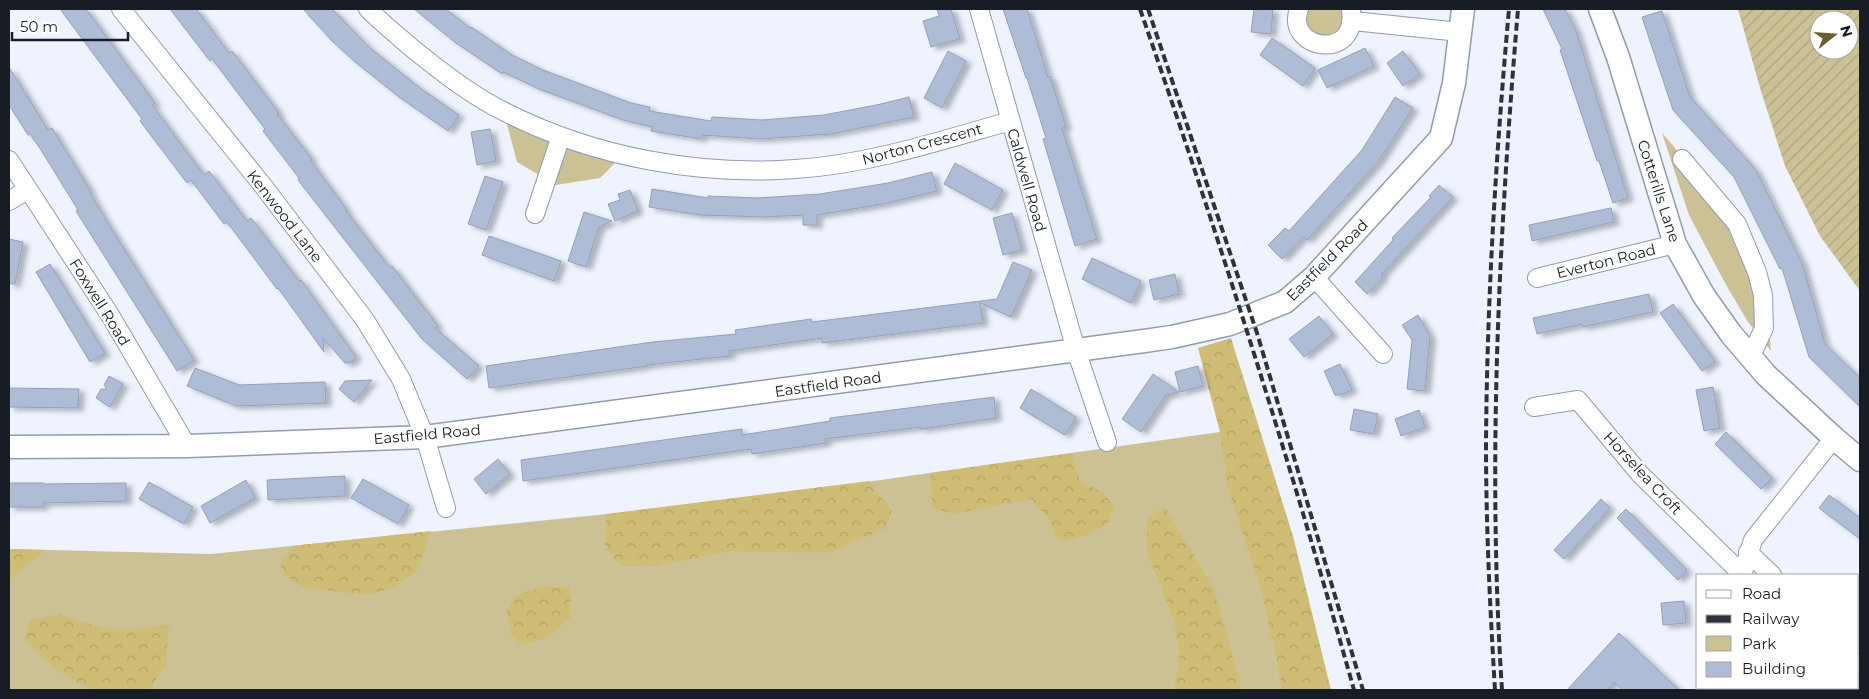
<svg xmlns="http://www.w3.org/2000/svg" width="1869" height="699" viewBox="0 0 1869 699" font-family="Montserrat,sans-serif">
	<defs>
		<pattern id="forest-crowns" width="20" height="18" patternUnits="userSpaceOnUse" patternTransform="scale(1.25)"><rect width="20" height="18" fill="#cfbc75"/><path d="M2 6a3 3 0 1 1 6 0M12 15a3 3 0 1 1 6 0" fill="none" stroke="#b1a165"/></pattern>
		<pattern id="garden-furrows" width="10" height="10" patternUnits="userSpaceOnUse" patternTransform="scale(1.25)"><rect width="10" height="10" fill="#ccc195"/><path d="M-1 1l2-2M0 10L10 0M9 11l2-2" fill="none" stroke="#aea580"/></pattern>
		<filter id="shadow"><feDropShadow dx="5.5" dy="3" stdDeviation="2.5" flood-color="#0004"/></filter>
	</defs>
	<rect width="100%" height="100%" fill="#eef3fe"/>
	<!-- green -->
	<path fill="#ccc195" d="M1305,9H1345C1352,35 1311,48 1305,21C1304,18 1305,12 1305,9Z
		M505,117L623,155L600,178L556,185L517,162Z
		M1662,133L1741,224L1765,290L1771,351L1748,322L1725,283L1689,215Z
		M1220,432L1331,690H9V549L211,554L717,503Z"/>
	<!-- forest -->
	<path fill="url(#forest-crowns)" d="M1231,338L1293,536L1331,690H1283L1262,593L1227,485L1220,432L1198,348Z
		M1072,453L1080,481L1102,492L1115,507L1107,525L1084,536L1064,542L1054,535L1050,521L1031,499L953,514L933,508L930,473Z
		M869,481L892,511L886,528L829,553L731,551L656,566H621L605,547L606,514Z
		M1165,507L1214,589L1238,675L1240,690H1175L1179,657L1175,625L1147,552V518Z
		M431,531L417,570L395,587L367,595L305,588L287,577L280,565L292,546Z
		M9,549L46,550L9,580Z
		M540,587H570L571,617L549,637L521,645L510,633L507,611L515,596Z
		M60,614L92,625L122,629L169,625L166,666L148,690C133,690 111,693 97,690C68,682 45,661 24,640L30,619Z"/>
	<!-- garden -->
	<path fill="url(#garden-furrows)" fill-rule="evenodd" d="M1738,9H1860V291L1820,236L1785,166L1760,88ZM1819,20H1849V50H1819Z"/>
	<!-- building -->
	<path fill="#afbcd5" stroke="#94a1b9" filter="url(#shadow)" d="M60,9H86L155,103L152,105L204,175L209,171L247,221L251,218L299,281L301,280L356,357L350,363H345L323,338L324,352L278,288L277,289L227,222L224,224L191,180L187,183L140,121L142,119Z
		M170,9H196L229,53L232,51L279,113L277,114L312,159L310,160L347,210L346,211L390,268L392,266L438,326L435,328L479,366L467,379L422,339L298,180L299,178L263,131L265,129L212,59L210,61Z
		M303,9H332L370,48L420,88L459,115L448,131L399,97L355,62L332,41Z
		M414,9H446L470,28L471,27L512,55L543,70L631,103L650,107L649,111L711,121L712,117L762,120L824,115L881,104L909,97L914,117L830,134L760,139L702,135V139L651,131L652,127L623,120L539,89L503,72L502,74L456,43Z
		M937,9H951L960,39L931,47L923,21L939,16Z
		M1003,9H1027L1048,77L1050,76L1066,127L1062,128L1097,239L1075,246L1043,139L1046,138L1027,78H1026Z
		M1254,9H1273L1271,34L1251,32Z
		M1543,9H1565L1576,31L1628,198L1613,203L1599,161H1597L1560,50L1562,49Z
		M1662,11L1690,97L1756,170L1802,263L1825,344L1860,378V407L1809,357L1782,268L1780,269L1734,177L1673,110L1642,17Z
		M1272,38L1315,68L1303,86L1260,55Z
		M1365,48L1374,66L1327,88L1318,70Z
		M948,51L966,61L942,108L924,98Z
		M1403,51L1420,74L1403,86L1387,63Z
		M9,67L48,130L52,128L58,138L91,192L90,193L107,222L194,360L177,371L76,211L78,210L41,150L30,134L28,135L9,105Z
		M1395,97L1413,108L1378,162L1307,240L1303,237L1282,259L1268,245L1285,228L1289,231L1362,150Z
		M490,129L496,161L477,165L471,132Z
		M955,163L1003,190L992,210L944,184Z
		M932,172L937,191L883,204L817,215V225H803V215L766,217L700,215L649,207L652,189L708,198V196L758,198L820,194L888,183Z
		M485,176L503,182L486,230L468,224Z
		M1439,185L1453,197L1381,275L1383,277L1367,294L1355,282L1393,240L1392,238L1431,197L1429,196Z
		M630,190L638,211L615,221L608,204L620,200L618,194Z
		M1611,208L1614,222L1532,241L1529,225Z
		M584,212L612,221L599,227L586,267L568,261Z
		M1012,213L1022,250L1003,255L993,218Z
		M489,236L561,261L554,281L482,255Z
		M9,239L23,242L15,284H9Z
		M1092,258L1141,281L1131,303L1082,279Z
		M1013,262L1032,270L1011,317L980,303L983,323L822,343V338L729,351L730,356L646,365L647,366L489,388L486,366L653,342L736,334L735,330L811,319L812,322L997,299Z
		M50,264L105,353L90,362L36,272Z
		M1175,274L1179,294L1154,300L1149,280Z
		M1649,294L1653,312L1582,327V324L1537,334L1533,318Z
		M1673,304L1715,361L1702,371L1660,313Z
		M1418,315L1430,336L1425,391L1407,389L1412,340L1402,325Z
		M1319,316L1333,334L1304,357L1289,339Z
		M1340,364L1352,390L1340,395H1335L1324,371Z
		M1198,366L1203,386L1180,392L1175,372Z
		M195,368L239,385L325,382L326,403L236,406L187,386Z
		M1153,374L1179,392L1166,395L1141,432L1122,419Z
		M109,376L123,384L110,407L96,398L101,389H107L104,385Z
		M372,380L354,402L339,389L345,381Z
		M1713,387L1720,428L1704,431L1696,390Z
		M9,388L79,389L78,408L9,407Z
		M1031,389L1076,417L1065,435L1020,408Z
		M994,397L996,418L921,429L920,427L825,439L826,443L752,454L751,449L523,481L521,460L742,429V435L830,421V418Z
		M1354,409L1378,414L1374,434L1350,430Z
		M1419,410L1425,427L1401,436L1395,419Z
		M1726,432L1772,478L1761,489L1715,444Z
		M498,459L510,474L486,494L474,479Z
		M345,476V496L268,500L267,480Z
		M363,479L409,505L398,524L351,498Z
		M246,480L255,498L210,523L201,506Z
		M149,482L193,507L184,524L139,499Z
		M9,483H43V484L126,483V501L43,503V507H9Z
		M1829,495L1860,518V539L1819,508Z
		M1601,499L1610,508L1564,559L1554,550Z
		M1626,509L1687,570L1678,580L1617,518Z
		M1684,601L1686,623L1663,625L1661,603Z
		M1619,633L1679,690H1623L1614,682L1607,690H1567Z"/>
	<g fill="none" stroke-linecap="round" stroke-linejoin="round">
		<!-- minor casing -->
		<g stroke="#909cb4" stroke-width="20">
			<path id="minor" d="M121,9L264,187L365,320L401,379L425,437L446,508
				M368,9C382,23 398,36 413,49C443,73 472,96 507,113C595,157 698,176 796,169C870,164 940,141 1010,121
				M979,9L1076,350L1107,442
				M1299,9C1284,50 1359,62 1351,10
				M1353,21L1460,32
				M1682,159L1737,224L1757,272L1763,295L1764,328L1750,358
				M9,160L110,315L187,446
				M9,201L27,190
				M535,214L561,136
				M1314,277L1383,354
				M1537,278L1675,244
				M1534,407L1578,400L1640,474L1742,574
				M1748,552L1772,575
				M1742,575L1753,540L1834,438
				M1858,663L1860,665
				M1724,688V690"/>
		</g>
		<!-- tertiary casing -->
		<g stroke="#909cb4" stroke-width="25">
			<path id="tertiary" d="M1600,9L1618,57L1675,244L1704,296L1731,334L1766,375L1834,438L1860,460
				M9,447L187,446L425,437L1144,341L1172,337L1230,324L1285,302L1314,277L1441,138L1454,83L1463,9"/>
		</g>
		<!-- minor -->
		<use href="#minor" stroke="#fff" stroke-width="18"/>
		<!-- tertiary -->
		<use href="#tertiary" stroke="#fff" stroke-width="22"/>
		<!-- rail -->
		<path stroke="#2e323c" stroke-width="4" stroke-dasharray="8 4" stroke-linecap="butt" d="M1140,9C1218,234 1290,461 1354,690
			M1148,9L1257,333L1363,690
			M1495,690C1490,608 1486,526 1486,444C1487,299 1496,154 1509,9
			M1502,690C1487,463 1499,235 1518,9"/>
	</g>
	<g text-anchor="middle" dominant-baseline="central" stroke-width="4.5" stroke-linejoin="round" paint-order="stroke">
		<!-- street labels -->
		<g font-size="15" fill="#181c25" stroke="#fff">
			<text transform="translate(922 144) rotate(-15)">Norton Crescent</text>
			<text transform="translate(1027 180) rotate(74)">Caldwell Road</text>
			<text transform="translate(1659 191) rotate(72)">Cotterills Lane</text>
			<text transform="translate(285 216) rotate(52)">Kenwood Lane</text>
			<text transform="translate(1327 260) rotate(-45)">Eastfield Road</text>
			<text transform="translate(1606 261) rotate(-14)">Everton Road</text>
			<text transform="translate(100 302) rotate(58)">Foxwell Road</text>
			<text transform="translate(828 384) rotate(-8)">Eastfield Road</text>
			<text transform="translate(427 434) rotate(-5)">Eastfield Road</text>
			<text transform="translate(1643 473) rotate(47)">Horselea Croft</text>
		</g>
	</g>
	<!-- border -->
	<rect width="1869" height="699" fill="none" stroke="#181c25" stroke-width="20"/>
	<!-- legend -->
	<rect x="1696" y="574" width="162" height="115" fill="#ffffff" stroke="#a3a4a8"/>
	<rect x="1706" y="590" width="25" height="8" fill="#ffffff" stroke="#a3a4a8"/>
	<text x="1742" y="599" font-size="15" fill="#181c25">Road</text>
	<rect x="1706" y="615" width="25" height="8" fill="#2e323c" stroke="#a3a4a8"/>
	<text x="1742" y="624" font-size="15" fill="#181c25">Railway</text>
	<rect x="1706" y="636" width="25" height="15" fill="#ccc195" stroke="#a3a4a8"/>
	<text x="1742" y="649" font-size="15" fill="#181c25">Park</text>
	<rect x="1706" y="662" width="25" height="15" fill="#afbcd5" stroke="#a3a4a8"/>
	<text x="1742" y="674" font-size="15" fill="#181c25">Building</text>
	<!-- north arrow -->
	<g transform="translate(1834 35) rotate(73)"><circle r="24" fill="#ffffff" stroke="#a3a4a8"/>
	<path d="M0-4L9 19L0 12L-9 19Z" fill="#6b5e2b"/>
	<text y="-8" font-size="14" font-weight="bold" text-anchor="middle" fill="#181c25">N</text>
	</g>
	<!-- scale -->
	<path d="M12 32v8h116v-8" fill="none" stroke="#181c25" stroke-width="2.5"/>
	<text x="20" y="32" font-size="15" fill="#181c25" stroke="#ffffff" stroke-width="4" paint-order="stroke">50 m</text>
</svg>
